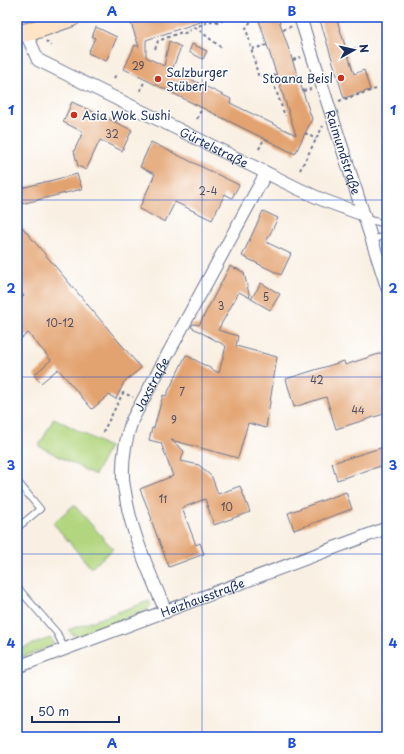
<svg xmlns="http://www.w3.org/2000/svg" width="404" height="754" viewBox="0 0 404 754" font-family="'Playpen Sans',sans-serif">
	<rect width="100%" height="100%" fill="#fff"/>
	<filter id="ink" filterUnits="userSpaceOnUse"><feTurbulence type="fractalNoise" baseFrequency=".025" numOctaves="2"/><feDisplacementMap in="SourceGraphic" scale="8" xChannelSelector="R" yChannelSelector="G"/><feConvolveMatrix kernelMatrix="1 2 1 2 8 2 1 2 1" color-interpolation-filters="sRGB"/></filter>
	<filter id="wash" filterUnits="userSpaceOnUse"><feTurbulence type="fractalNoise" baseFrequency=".012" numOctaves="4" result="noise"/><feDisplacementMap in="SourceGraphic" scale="16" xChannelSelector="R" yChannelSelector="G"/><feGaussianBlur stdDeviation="0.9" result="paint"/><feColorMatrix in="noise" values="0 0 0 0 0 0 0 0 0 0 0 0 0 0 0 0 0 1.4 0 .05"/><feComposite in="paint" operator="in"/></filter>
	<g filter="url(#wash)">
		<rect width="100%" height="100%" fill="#f9f0e3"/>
		<!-- green -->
		<path fill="#b2d67f" stroke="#66826e" d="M54,418L109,447L95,475L39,446Z
			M74,505L113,549L91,568L53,523Z
			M149,601L151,605L146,611L78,636L72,634L68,630Z
			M50,638L53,641V644L52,646L17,659V650Z"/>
		<g id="blocks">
			<!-- building -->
			<path fill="#e3a370" d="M150,17H208L209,19L146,40V57L164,66L169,41L181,47L172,70L231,99L230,103L296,135L258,17H278L312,119L295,154L124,69L135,45L139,47L131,23Z
				M319,17H336L354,74L364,70L370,90L344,98Z
				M96,27L117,37L106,61L88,53L95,38L92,37Z
				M192,44L207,51L203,59L189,52Z
				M72,102L132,130L122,151L100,140L86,170L78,166L74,151L83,132L63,122Z
				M151,142L239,185L232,198L225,194L212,220L175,202L165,222L139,209L155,174L140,167Z
				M77,174L82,189L17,205V189Z
				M263,211L278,218L266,242L291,254L281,275L242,256Z
				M17,221L141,368L124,382L116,399L109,395L92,409L58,369L41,383L34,375L51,360L28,333L17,342V328L21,324L17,320V302L24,296L17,288Z
				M230,266L236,269V268L244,273L250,298L239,292L218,330L238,336L236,346L277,357L266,428L248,423L238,458L171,440L184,451L181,461L199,465L212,477L218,494L240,486L250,512L214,525L205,499L182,508L196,545L200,543L204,554L169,567L151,520L152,519L140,489L173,476L161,443L149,440L152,428H154L163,395L166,396L186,355L219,373L226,346L191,327L193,324L199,325Z
				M261,283L280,294L270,310L251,299Z
				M385,352L387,359V413L336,429L326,397L294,407L286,379L344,361L345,365Z
				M387,446V464L337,480L332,463Z
				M346,492L352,509L294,530L288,513Z"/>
		</g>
	</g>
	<g filter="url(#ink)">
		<use href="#blocks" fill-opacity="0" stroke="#69738d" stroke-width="1"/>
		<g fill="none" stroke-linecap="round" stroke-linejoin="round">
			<!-- lane casing -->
			<g stroke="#69738d" stroke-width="8">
				<path id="lane" d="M365,219L387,224
					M372,240L384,236L387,237
					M17,481L40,509L17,528
					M17,587L57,633L65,650"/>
			</g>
			<!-- street casing -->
			<g stroke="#69738d" stroke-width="14">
				<g id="street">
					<path id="s1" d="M300,17L387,287"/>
					<path id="s2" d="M26,33L38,60L299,189L323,200L364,215"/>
					<path id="s3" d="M166,612C150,573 131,534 125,492C124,487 123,482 123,477C122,457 126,438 132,420L266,173"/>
					<path id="s4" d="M17,667L387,528"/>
				</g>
			</g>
			<!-- secondary casing -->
			<g stroke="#69738d" stroke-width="20">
				<path id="secondary" d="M17,34L32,31L72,17"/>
			</g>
			<!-- path -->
			<path stroke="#69738d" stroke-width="2" stroke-dasharray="3 3" stroke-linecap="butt" d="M254,17L246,28L258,75L271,76L276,75
				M337,20L348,17
				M195,27L223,49
				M283,30L292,26
				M46,41L51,46
				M155,49L158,41L182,32L184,33L189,32L190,29L214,20L218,22L222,21L223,17H224
				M252,49L267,45
				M347,51L366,45
				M293,60L301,57
				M271,76L285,116
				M114,78L117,73
				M140,91L145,80
				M303,91L311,89
				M339,101L376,89
				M384,101L387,100
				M197,119L202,108
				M115,122L119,113
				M305,133L316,139
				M259,149L264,139
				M300,170L323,126
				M103,432L123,393L133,397"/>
			<!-- lane -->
			<use href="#lane" stroke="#fff" stroke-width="6"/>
			<!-- street -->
			<use href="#street" stroke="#fff" stroke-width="12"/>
			<!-- secondary -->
			<use href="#secondary" stroke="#ffe4c6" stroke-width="18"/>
		</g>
	</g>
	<!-- grid -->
	<path fill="none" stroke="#1d4ed8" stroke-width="1" stroke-opacity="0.55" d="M202,17V737M17,200H387M17,377H387M17,554H387"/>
	<!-- markers -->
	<g fill="#c8321e" stroke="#fff" stroke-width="1.5">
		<circle cx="341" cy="78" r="4"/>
		<circle cx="158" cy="79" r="4"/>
		<circle cx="74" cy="115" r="4"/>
	</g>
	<g text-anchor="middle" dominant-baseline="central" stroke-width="3" stroke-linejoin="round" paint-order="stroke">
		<!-- number labels -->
		<g font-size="10" fill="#4d4c62">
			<text x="138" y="65">29</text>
			<text x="112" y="133">32</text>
			<text x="208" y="190">2-4</text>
			<text x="266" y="296">5</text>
			<text x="221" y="305">3</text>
			<text x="60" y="322">10-12</text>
			<text x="317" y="379">42</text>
			<text x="182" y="391">7</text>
			<text x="358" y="409">44</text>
			<text x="174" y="419">9</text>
			<text x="163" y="498">11</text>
			<text x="227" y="506">10</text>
		</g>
		<!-- poi labels -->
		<g font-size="12" fill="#1b2f5e" stroke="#fff" text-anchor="start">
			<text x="166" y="72">Salzburger<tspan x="166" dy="14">Stüberl</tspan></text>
			<text x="333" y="78" text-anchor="end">Stoana Beisl</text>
			<text x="82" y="115">Asia Wok Sushi</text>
		</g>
		<!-- street labels -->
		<g font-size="12" fill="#1b2f5e" stroke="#fff">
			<text stroke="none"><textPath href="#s2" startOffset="226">Gürtelstraße</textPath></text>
			<text stroke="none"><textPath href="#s1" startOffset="142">Raimundstraße</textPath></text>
			<text stroke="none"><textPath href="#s3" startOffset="241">Jaxstraße</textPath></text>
			<text stroke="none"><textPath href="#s4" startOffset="198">Heizhausstraße</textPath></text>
		</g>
	</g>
	<!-- margin -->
	<rect width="404" height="754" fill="none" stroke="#fff" stroke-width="44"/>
	<!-- north arrow -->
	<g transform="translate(354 50) rotate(82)" stroke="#ffffff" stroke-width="3" paint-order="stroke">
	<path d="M0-3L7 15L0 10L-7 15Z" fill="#1b2f5e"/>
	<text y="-6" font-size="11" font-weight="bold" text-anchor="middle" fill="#1b2f5e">N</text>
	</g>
	<!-- scale -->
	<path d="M32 716v6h87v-6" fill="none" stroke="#1b2f5e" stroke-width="2"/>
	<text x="38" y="716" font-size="12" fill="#1b2f5e" stroke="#ffffff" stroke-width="3" paint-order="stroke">50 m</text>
	<rect x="22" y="22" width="360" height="710" fill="none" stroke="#1d4ed8" stroke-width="1.5"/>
	<g font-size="13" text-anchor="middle" font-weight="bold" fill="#1d4ed8">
		<text x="112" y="16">A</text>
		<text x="292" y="16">B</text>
		<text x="11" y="115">1</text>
		<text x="393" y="115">1</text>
		<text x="11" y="293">2</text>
		<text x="393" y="293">2</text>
		<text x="11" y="470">3</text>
		<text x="393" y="470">3</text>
		<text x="11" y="648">4</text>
		<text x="393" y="648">4</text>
		<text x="112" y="748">A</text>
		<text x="292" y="748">B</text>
	</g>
</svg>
